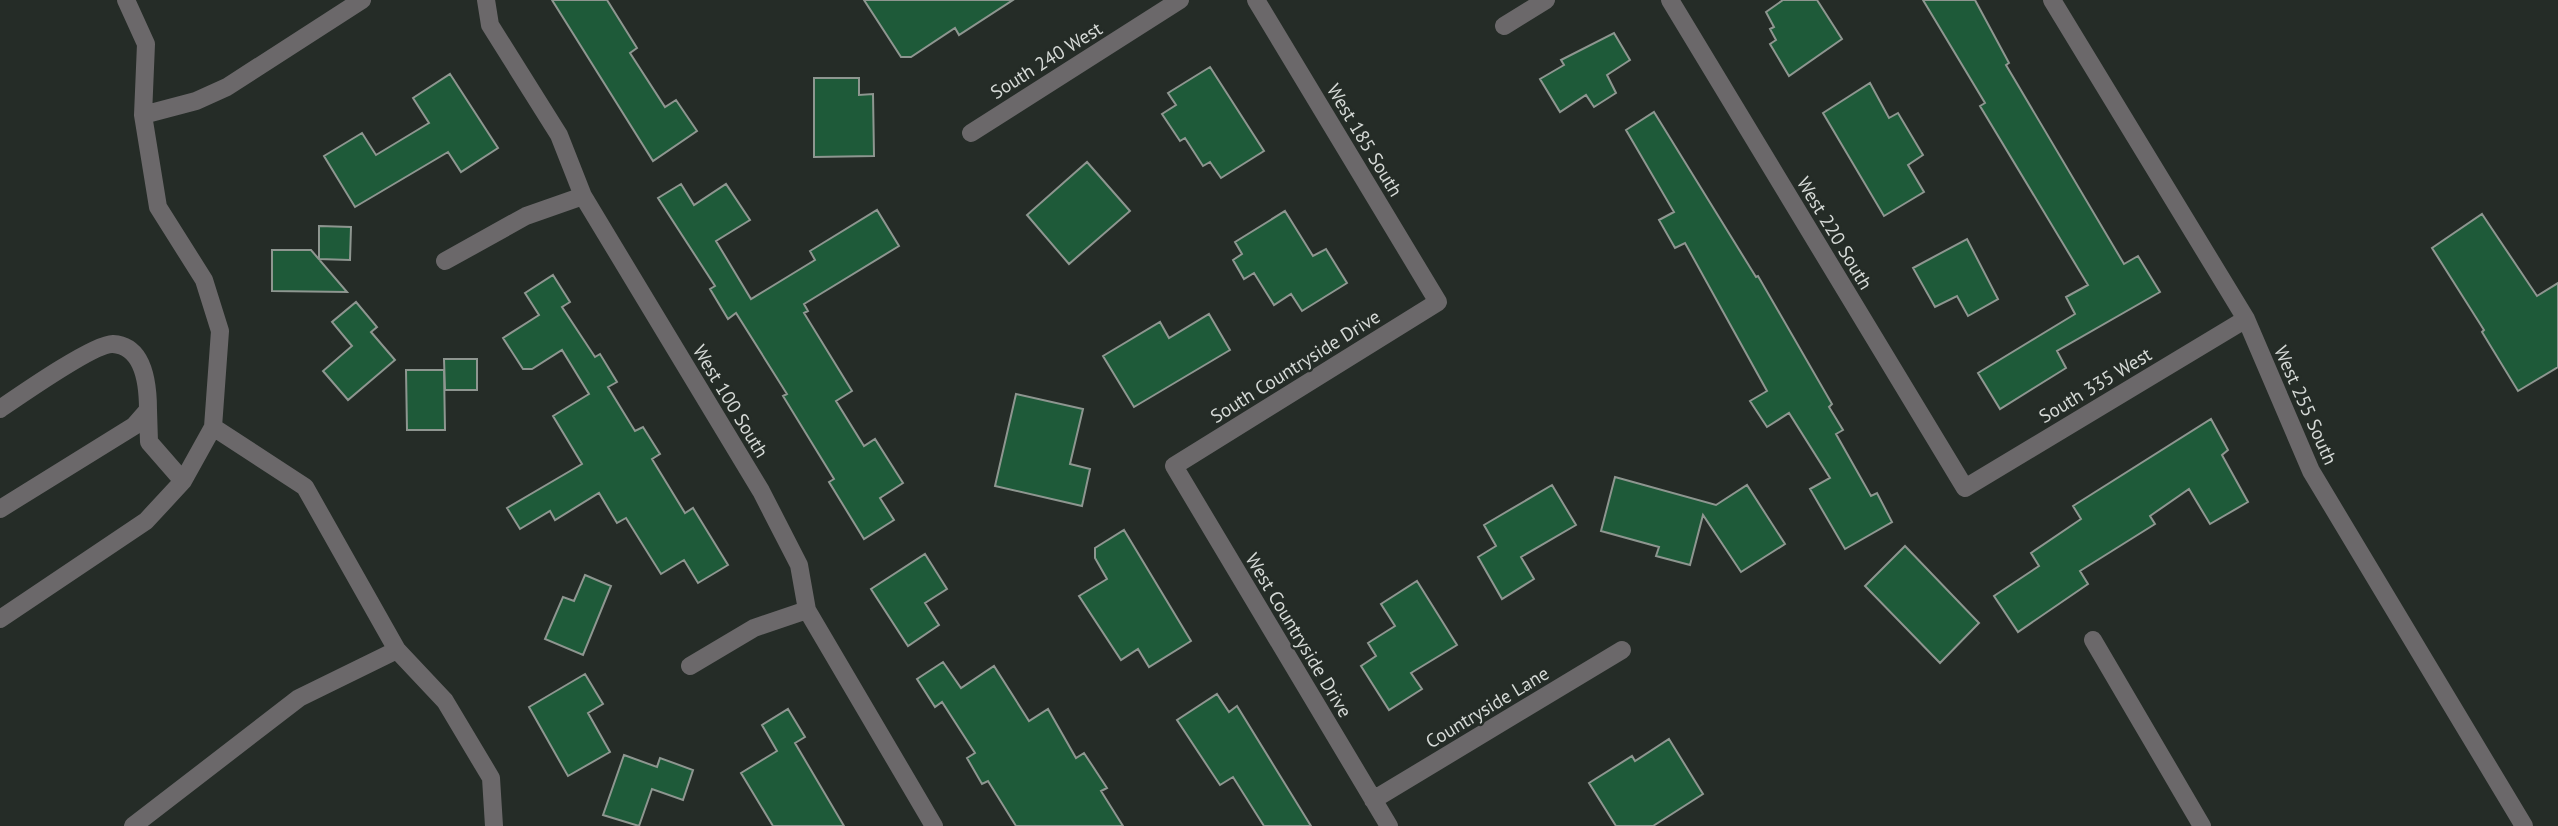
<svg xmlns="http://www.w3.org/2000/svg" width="2558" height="826" viewBox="0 0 2558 826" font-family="'PT Sans',sans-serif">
	<rect width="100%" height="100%" fill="#252c27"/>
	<!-- building -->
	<path fill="#1e5a39" stroke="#8e9690" stroke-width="2" d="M552,0H607L637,48L630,53L665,107L676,100L697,131L653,161Z
		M864,0H1013L959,35L955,28L911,57H901Z
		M1783,0H1817L1842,39L1789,76L1770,44L1776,40L1770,29L1774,27L1766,12Z
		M1923,0H1975L2009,63L2006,65L2124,264L2138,256L2160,292L2057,351L2066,368L2000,409L1978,373L2075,314L2066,297L2088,285L1980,106L1985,103Z
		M1614,33L1630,60L1607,75L1616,93L1594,107L1586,95L1560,112L1540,79L1564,65L1561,60Z
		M1210,67L1264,151L1221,178L1210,162L1203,166L1185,138L1180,141L1162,114L1176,105L1168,93Z
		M450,74L498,148L461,172L448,152L355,207L324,156L362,133L376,155L429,123L413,98Z
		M814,78H859V95L873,94L874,156L814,157Z
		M1870,83L1889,118L1898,113L1923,155L1908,165L1924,192L1884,216L1823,113Z
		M1654,112L1756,277L1758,276L1832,404L1829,407L1843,430L1836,434L1871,496L1877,493L1892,522L1845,549L1810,489L1830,478L1789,413L1767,427L1750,401L1767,391L1685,243L1675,248L1659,220L1674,212L1626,130Z
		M1087,162L1130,211L1069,264L1027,215Z
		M681,184L694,205L726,184L750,220L716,241L751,299L815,260L810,251L877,210L899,246L804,304L808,311L804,313L852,391L836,401L864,446L875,439L903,483L880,498L894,520L864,539L829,482L834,479L783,396L787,394L736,313L728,319L710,289L715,286L658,198Z
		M1285,211L1313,256L1326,249L1347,283L1302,311L1291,294L1274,305L1254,273L1244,279L1233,260L1242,254L1235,242Z
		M2482,214L2537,296L2558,283V367L2518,391L2482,332L2484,330L2432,248Z
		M319,226L351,227L350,260L319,259Z
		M1967,239L1998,299L1968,316L1957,296L1935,307L1913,268Z
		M272,250H311L347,292L272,291Z
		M553,275L570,302L562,307L595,357L600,354L617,382L608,387L635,431L643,427L660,454L652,459L685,513L693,508L728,565L698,583L684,560L661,574L626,518L617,523L599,493L555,520L550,511L520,529L507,508L582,464L553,416L589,394L562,350L532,369H523L503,338L539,315L525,293Z
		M356,302L377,327L371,332L395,360L348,400L323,371L352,346L332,322Z
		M1209,314L1230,350L1134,407L1103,356L1160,322L1169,338Z
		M444,359H477V390H445Z
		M406,370H444L445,430H407Z
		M1016,394L1083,409L1070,464L1090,469L1082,506L995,486Z
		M2211,419L2228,450L2222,455L2248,502L2210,524L2189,489L2150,516L2155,524L2080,571L2088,584L2018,632L1994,596L2039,566L2031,553L2081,519L2073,506Z
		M1615,477L1716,505L1747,485L1785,544L1741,572L1703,515L1690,565L1656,556L1659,547L1601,531Z
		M1552,485L1576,525L1521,557L1534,579L1502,599L1478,557L1496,546L1484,525Z
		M1124,530L1191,641L1149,667L1138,649L1121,660L1079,596L1107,579L1095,558V548Z
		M1905,546L1979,623L1940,663L1865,586Z
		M925,554L947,589L925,603L939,625L908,646L871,589Z
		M585,575L611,586L583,655L545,639L563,597L574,601Z
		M1417,581L1457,645L1411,673L1422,689L1389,710L1361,666L1376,656L1368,643L1395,626L1381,604Z
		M943,662L961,688L994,666L1029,721L1048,709L1076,758L1084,753L1107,788L1101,791L1123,826H1016L988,781L982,784L967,758L975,753L942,702L935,707L917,679Z
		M585,674L603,704L588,713L610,752L568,776L529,707Z
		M1217,694L1229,712L1237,706L1311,826H1264L1233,777L1220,785L1177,720Z
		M788,709L805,737L795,743L844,826H773L741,773L777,751L762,725Z
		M1669,739L1703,794L1653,826H1616L1589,783L1632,756L1635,761Z
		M624,755L657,767L660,758L693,770L683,800L652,789L639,826L603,815Z"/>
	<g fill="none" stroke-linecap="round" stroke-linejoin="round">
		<!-- minor -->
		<path stroke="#6b686a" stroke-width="18" d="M486,0L490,25L559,135L583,196L761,491L799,565L807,610L934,826
			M1256,0L1438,302L1174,466L1389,826
			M1670,0L1965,488L2246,319
			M2052,0L2246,319L2311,471L2524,826
			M1504,26L1546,0
			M143,115L196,101L227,87L362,0
			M971,133L1180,0
			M445,261L526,216L583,196
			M0,409C19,396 95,343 113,344C145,346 148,387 148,410L134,426L0,509
			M148,410L149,442L183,481
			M213,427L305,487L397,650
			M0,619L146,521L183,481L213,427L220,331L204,280L158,207L143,115L146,44L126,0
			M2093,640L2202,826
			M690,666L754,628L807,610
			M1373,800L1622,650
			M133,826L299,698L397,650L445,701L491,778L494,826"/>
	</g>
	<g text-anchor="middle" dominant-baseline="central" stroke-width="5" stroke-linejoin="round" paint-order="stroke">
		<!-- street labels -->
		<g font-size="19" fill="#d5d9d6" stroke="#252c27">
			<text transform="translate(1046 60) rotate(-32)">South 240 West</text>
			<text transform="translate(1365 140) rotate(59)">West 185 South</text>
			<text transform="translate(1835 233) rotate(59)">West 220 South</text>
			<text transform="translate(1295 366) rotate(-32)">South Countryside Drive</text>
			<text transform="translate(2095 385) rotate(-31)">South 335 West</text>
			<text transform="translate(731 401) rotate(59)">West 100 South</text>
			<text transform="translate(2306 405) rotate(66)">West 255 South</text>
			<text transform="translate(1299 635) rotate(59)">West Countryside Drive</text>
			<text transform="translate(1487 707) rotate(-31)">Countryside Lane</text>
		</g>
	</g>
</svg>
